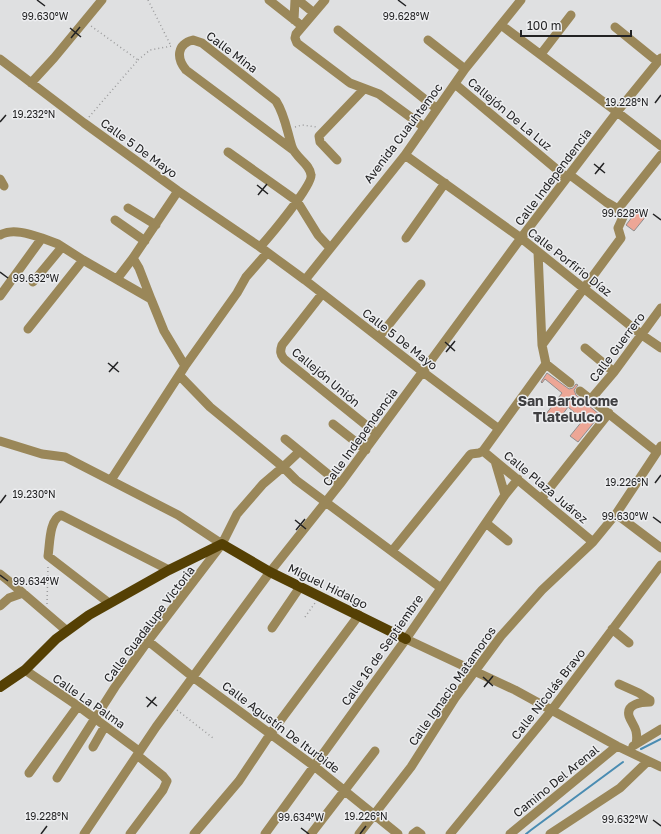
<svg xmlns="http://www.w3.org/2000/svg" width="661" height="834" viewBox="0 0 661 834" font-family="'Golos Text',sans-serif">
	<rect width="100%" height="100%" fill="#dfe0e1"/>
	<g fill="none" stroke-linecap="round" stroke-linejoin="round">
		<!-- stream -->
		<path stroke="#4a8cb2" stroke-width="2" d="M641,749L661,739
			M526,834L531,830L623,762"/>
	</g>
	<!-- building -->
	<path fill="#eda696" stroke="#908e8d" d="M639,208L647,215L634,231L626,225Z
		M547,373L569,389L573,388L576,384L578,385L574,390L576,395L600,415L578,442L570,436L583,420L568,407L557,422L546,414L562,393L545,379L542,383L541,382Z"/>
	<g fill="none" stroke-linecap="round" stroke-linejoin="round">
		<!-- path -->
		<path stroke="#9b9b9c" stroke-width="1.5" stroke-dasharray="1 3" stroke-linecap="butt" d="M148,0L171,46
			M138,60L150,50L172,46
			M89,117L138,60L91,26
			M295,127L302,125L317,127
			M47,604L48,566
			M305,617L315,603
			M177,710L213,738"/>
		<!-- minor -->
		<path stroke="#9a8759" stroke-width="9" d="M269,0L302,26
			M298,0L314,13
			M325,0L296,34L295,38L297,43L350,83L379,94L424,127
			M294,20L295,0
			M501,25L617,112L661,146
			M615,27L658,62
			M338,30L437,109
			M428,40L465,69
			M541,54L571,15
			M0,59L84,123L178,191L260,247L305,280L423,372L499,429
			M31,83L54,58L102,0
			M455,84L567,178
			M228,152L297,201L318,235L330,248
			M405,155L521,238L642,335L661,348
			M337,160L320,142L319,136L364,89
			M0,179L4,186
			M128,208L156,225
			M618,209L661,155
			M115,220L145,241
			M0,235C12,228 30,234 42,238
			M406,238L445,183
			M260,247C269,237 313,185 311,175C310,164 296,158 292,147C287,131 285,115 276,101L202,43L193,40C177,44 176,58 186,70L293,150
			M538,252L542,345L546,364
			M133,258L139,268L151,299
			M117,279L133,258L178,191
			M305,280L405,155L465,69L521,0
			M33,282L62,247
			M322,294L282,345C280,351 280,354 284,359L377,434
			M0,296L42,238L58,244L83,260L151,299L164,331L185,366
			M28,329L83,260
			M379,337L421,284
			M542,345L621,238L618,228L624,215L623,212L606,202L570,175
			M585,348L614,372
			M546,364L570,383
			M180,376L210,407L283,467L296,480L441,588
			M580,391L657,452
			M591,399L614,372L661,308
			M333,424L366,450
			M285,439L340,484
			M0,441L42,454L65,457L178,515L222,544
			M483,451L593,542
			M495,461L505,495
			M111,480L185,366L237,293L246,277L267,253
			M541,499L609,413
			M616,514L661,548
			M486,523L508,541
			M392,551L469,456L471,454L479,453L483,451L546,364
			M0,574L10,582L67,631
			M109,603L48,556C50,544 49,520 61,515L169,570
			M0,606L9,598L23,593
			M272,628L300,587
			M612,629L629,643
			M406,639L515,690L617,746L661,767
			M148,641L193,677L314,766L398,834
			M25,670L78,706L139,751
			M619,684L639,693L650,700V702C641,702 626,704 629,716C631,722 635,726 636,731C637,736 637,740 636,744
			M633,746L661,729
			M93,747L105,726
			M29,773L78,706
			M57,778L115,687L148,641L222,544L237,514L263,484L283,467L300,451
			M84,834L156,727L270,572L340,484L521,238L617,112L661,58
			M130,834L163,790L167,781L163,776L137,755
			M194,834L239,781L271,733L359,615
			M265,834L406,639L505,495L518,479
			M311,834L375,751
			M359,834L411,767L455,698L501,636L542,590L593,542L616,514L661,446
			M413,834L417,831L421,834
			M450,834L551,711L661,565
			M510,834L617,746
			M550,834L620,788L648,761"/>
		<!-- major -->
		<path stroke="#554004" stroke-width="10" d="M0,687L25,670L56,639L89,615L169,570L222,544L270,572L406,639"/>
	</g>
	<!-- ticks -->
	<path fill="none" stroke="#222223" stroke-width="1.5" d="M37,0L45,6M398,0L406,6M70,28L81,37M71,38L80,27M655,103L661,95M0,122L6,115M594,164L605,173M595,174L604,163M257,185L268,194M258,195L267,184M653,214L661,220M0,272L8,278M445,342L455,351M446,352L455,341M108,363L119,372M109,372L118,362M655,483L661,475M0,503L6,495M653,517L661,523M295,520L306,529M296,530L305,519M0,575L8,581M483,677L493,686M484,687L493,676M146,697L157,706M147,707L156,697M653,820L661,826M301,828L309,834M41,834L47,826M360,834L366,826"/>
	<g text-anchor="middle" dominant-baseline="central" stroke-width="3" stroke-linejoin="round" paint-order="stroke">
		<!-- street labels -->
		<g font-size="12" fill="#222223" stroke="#ecedef">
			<text transform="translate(232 52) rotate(37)">Calle Mina</text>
			<text transform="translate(510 114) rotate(40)">Callejón De La Luz</text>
			<text transform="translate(403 133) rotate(-53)">Avenida Cuauhtemoc</text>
			<text transform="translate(139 148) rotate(36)">Calle 5 De Mayo</text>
			<text transform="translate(553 177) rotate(-53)">Calle Independencia</text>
			<text transform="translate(570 262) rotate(38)">Calle Porfirio Díaz</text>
			<text transform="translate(400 339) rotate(38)">Calle 5 De Mayo</text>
			<text transform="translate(617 347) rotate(-53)">Calle Guerrero</text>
			<text transform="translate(326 377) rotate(40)">Callejón Unión</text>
			<text transform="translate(360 437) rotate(-54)">Calle Independencia</text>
			<text transform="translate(546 487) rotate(40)">Calle Plaza Juárez</text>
			<text transform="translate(328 586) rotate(26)">Miguel Hidalgo</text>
			<text transform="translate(149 624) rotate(-53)">Calle Guadalupe Victoria</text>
			<text transform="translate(382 650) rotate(-55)">Calle 16 de Septiembre</text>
			<text transform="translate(452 686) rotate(-55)">Calle Ignacio Matamoros</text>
			<text transform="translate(548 694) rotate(-52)">Calle Nicolás Bravo</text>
			<text transform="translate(89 701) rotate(35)">Calle La Palma</text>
			<text transform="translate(281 727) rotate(37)">Calle Agustín De Iturbide</text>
			<text transform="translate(556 781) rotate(-39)">Camino Del Arenal</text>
		</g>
		<!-- quarter labels -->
		<g font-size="14" font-weight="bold" fill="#3f3f41" stroke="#ecedef">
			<text x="568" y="400">San Bartolome<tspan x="568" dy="16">Tlatelulco</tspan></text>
		</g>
	</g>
	<g font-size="10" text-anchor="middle" fill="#222223" stroke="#ecedef" stroke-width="3" stroke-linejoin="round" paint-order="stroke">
		<text x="406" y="20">99.628°W</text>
		<text x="45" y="20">99.630°W</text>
		<text x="627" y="106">19.228°N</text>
		<text x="34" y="118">19.232°N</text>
		<text x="625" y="217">99.628°W</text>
		<text x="36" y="282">99.632°W</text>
		<text x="627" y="486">19.226°N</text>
		<text x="34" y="498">19.230°N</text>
		<text x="625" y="520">99.630°W</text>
		<text x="36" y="585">99.634°W</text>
		<text x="47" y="820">19.228°N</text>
		<text x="366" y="820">19.226°N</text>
		<text x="301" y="821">99.634°W</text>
		<text x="625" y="823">99.632°W</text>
	</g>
	<!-- scale -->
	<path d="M521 30v6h110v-6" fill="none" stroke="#222223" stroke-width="2"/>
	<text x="527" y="30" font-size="12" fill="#222223" stroke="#ecedef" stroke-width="3" paint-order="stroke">100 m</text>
</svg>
